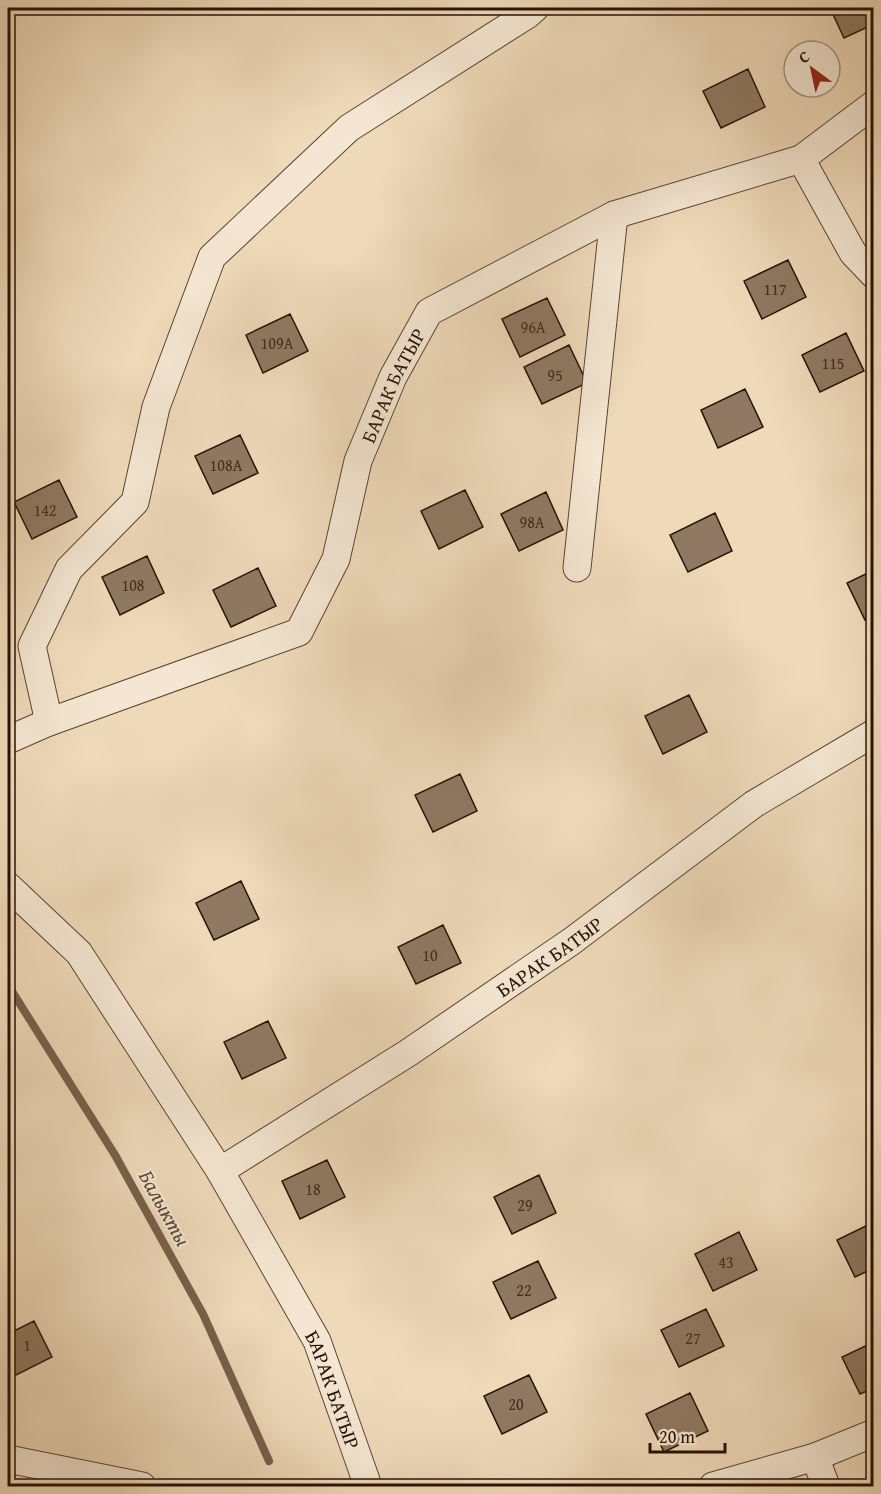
<svg xmlns="http://www.w3.org/2000/svg" width="881" height="1494" viewBox="0 0 881 1494" font-family="'Gentium Book Plus',serif">
	<rect width="100%" height="100%" fill="#eed9b9"/>
	<filter id="stains"><feTurbulence type="fractalNoise" baseFrequency=".00333" numOctaves="4"/><feColorMatrix values="0 0 0 0 .2 0 0 0 0 .09 0 0 0 0 .02 0 0 0 .5 -.17"/></filter>
	<radialGradient id="worn" r=".72"><stop offset=".6" stop-color="#630" stop-opacity="0"/><stop offset="1" stop-color="#630" stop-opacity=".3"/></radialGradient>
	<g fill="none" stroke-linecap="round" stroke-linejoin="round">
		<!-- stream -->
		<path stroke="#77614b" stroke-width="8" d="M8,985L115,1155L203,1314L269,1461"/>
	</g>
	<!-- building -->
	<path fill="#8f7962" stroke="#281204" stroke-width="1.5" d="M830,8H874V24L844,38Z
		M748,69L765,107L721,128L703,91Z
		M788,260L806,297L762,319L744,281Z
		M547,298L565,335L520,357L502,319Z
		M290,314L308,351L263,373L246,335Z
		M846,333L864,371L820,392L802,355Z
		M569,345L587,383L542,404L524,367Z
		M745,389L763,427L718,448L701,410Z
		M240,435L258,473L213,494L195,456Z
		M59,480L77,517L32,539L14,502Z
		M465,490L483,527L439,549L421,511Z
		M546,492L563,530L519,551L501,514Z
		M715,513L732,551L688,572L670,535Z
		M147,556L164,593L120,615L102,577Z
		M258,568L276,606L231,627L213,590Z
		M874,570V616L865,620L847,583Z
		M689,695L707,732L663,754L645,716Z
		M460,774L477,811L433,832L415,795Z
		M241,881L259,919L214,940L196,903Z
		M443,925L461,963L416,984L398,947Z
		M268,1021L286,1058L242,1079L224,1042Z
		M327,1160L345,1197L300,1219L282,1181Z
		M539,1175L556,1213L512,1234L494,1197Z
		M874,1222V1268L855,1277L837,1240Z
		M739,1232L757,1270L713,1291L695,1254Z
		M538,1261L556,1298L511,1319L493,1282Z
		M706,1309L724,1346L679,1367L661,1330Z
		M34,1321L52,1357L8,1379V1334Z
		M874,1342V1388L860,1394L842,1357Z
		M529,1375L547,1412L502,1434L484,1396Z
		M690,1393L708,1431L664,1452L646,1414Z"/>
	<g fill="none" stroke-linecap="round" stroke-linejoin="round">
		<!-- minor casing -->
		<g stroke="#5a4431" stroke-width="29">
			<g id="minor">
				<path d="M801,159L853,253L874,275"/>
				<path d="M577,568L614,215"/>
				<path d="M49,722L32,646L69,569L135,502L156,407L212,257L349,128L527,15L535,8"/>
				<path id="s1" d="M8,740L49,722L299,632L336,559L358,461L393,377L429,312L614,215L801,159L874,104"/>
				<path id="s2" d="M8,886L79,953L220,1171L317,1341L368,1486"/>
				<path id="s3" d="M220,1171L408,1053L572,941L754,804L874,733"/>
				<path d="M815,1457L826,1486"/>
				<path d="M8,1459L142,1486"/>
				<path d="M713,1486L815,1457L874,1433"/>
			</g>
		</g>
		<!-- minor -->
		<use href="#minor" stroke="#f4e6d2" stroke-width="27"/>
	</g>
	<g text-anchor="middle" dominant-baseline="central" stroke-width="4.5" stroke-linejoin="round" paint-order="stroke">
		<!-- number labels -->
		<g font-size="16" fill="#422c1c">
			<text x="775" y="289">117</text>
			<text x="533" y="327">96А</text>
			<text x="277" y="343">109А</text>
			<text x="833" y="363">115</text>
			<text x="555" y="375">95</text>
			<text x="226" y="465">108А</text>
			<text x="45" y="510">142</text>
			<text x="532" y="522">98А</text>
			<text x="133" y="585">108</text>
			<text x="430" y="955">10</text>
			<text x="313" y="1189">18</text>
			<text x="525" y="1205">29</text>
			<text x="726" y="1262">43</text>
			<text x="524" y="1290">22</text>
			<text x="693" y="1338">27</text>
			<text x="27" y="1345">1</text>
			<text x="516" y="1404">20</text>
		</g>
		<!-- street labels -->
		<g font-size="20" fill="#281204" stroke="#f4e6d2">
			<text stroke="none"><textPath href="#s1" startOffset="576">БАРАК БАТЫР</textPath></text>
			<text stroke="none"><textPath href="#s3" startOffset="393">БАРАК БАТЫР</textPath></text>
			<text stroke="none"><textPath href="#s2" startOffset="604">БАРАК БАТЫР</textPath></text>
		</g>
		<!-- water labels -->
		<g font-size="21" font-style="italic" fill="#5c4634" stroke="#f4e6d2">
			<text transform="translate(165 1208) rotate(61)">Балыкты</text>
		</g>
	</g>
	<!-- margin -->
	<rect width="881" height="1494" fill="none" stroke="#eed9b9" stroke-width="30"/>
	<rect x="9" y="9" width="863" height="1476" fill="none" stroke="#281204" stroke-width="3"/>
	<rect x="15" y="15" width="851" height="1464" fill="none" stroke="#281204" stroke-width="1.5"/>
	<!-- north arrow -->
	<g transform="translate(812 69) rotate(327)"><circle r="28" fill="#f4e6d2" stroke="#a29180" stroke-width="1.5"/>
	<path d="M0-4.5L10 22L0 15L-10 22Z" fill="#8f2418"/>
	<text y="-9" font-size="16" font-weight="bold" text-anchor="middle" fill="#281204">С</text>
	</g>
	<!-- scale -->
	<path d="M650 1443v9h75v-9" fill="none" stroke="#281204" stroke-width="3"/>
	<text x="659" y="1443" font-size="18" fill="#281204" stroke="#f4e6d2" stroke-width="4.5" paint-order="stroke">20 m</text>
	<rect width="100%" height="100%" filter="url(#stains)"/>
	<rect width="100%" height="100%" fill="url(#worn)"/>
</svg>
